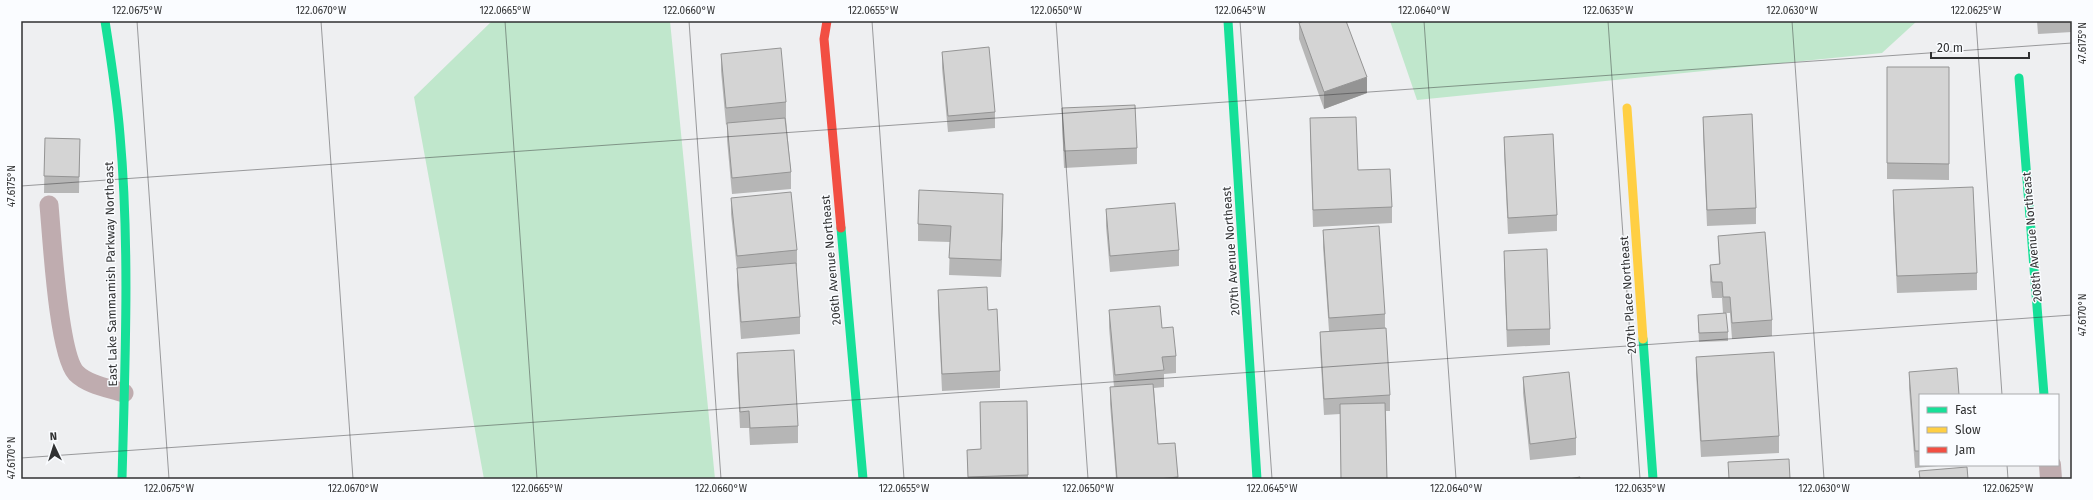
<svg xmlns="http://www.w3.org/2000/svg" width="2093" height="500" viewBox="0 0 2093 500" font-family="'Fira Sans',sans-serif">
	<rect width="100%" height="100%" fill="#eeeff1"/>
	<!-- green -->
	<path fill="#c0e7cc" d="M492,21H670L715,479H484L414,97Z
		M1390,21H1917L1882,53L1417,100Z"/>
	<g fill="none" stroke-linecap="round" stroke-linejoin="round">
		<!-- lane -->
		<path stroke="#bfacaf" stroke-width="19" d="M49,205C52,237 58,353 76,373C88,385 109,388 124,393"/>
		<!-- street -->
		<path stroke="#bfacaf" stroke-width="22" d="M2050,465L2051,479"/>
		<!-- fast -->
		<path stroke="#16e098" stroke-width="9" d="M105,21C111,59 117,97 120,135C130,249 125,364 122,479
			M1228,21L1257,479
			M2019,78L2044,395
			M841,228L863,479
			M1643,339L1653,479"/>
		<!-- slow -->
		<path stroke="#ffcf43" stroke-width="9" d="M1627,108L1643,339"/>
		<!-- jam -->
		<path stroke="#f24e42" stroke-width="9" d="M827,21L824,39L841,228"/>
	</g>
	<!-- wall -->
	<path fill="#b6b6b6" d="M2037,21H2072V32L2038,34Z
		M1299,23L1367,93L1324,109L1299,39Z
		M942,52L995,112V128L948,132L942,68Z
		M721,54L786,102V119L791,172V189L732,194L727,140V124L726,125L721,71Z
		M1887,67H1949V180L1887,179Z
		M1062,108L1137,148V164L1064,168L1062,124Z
		M1703,117L1756,208V224L1707,226L1703,133Z
		M1310,118L1392,207V223L1313,227L1310,135Z
		M1504,137L1557,215V231L1508,234L1504,153Z
		M45,138L80,139L79,193H44Z
		M1893,190L1977,273V290L1897,293L1893,207Z
		M731,198L797,250V266L796,267L800,317V334L741,339L737,285V270L731,214Z
		M1106,209L1179,250V266L1110,272L1106,226Z
		M1003,211L1001,277L949,275L950,242L918,241V224Z
		M1323,230L1385,314V328L1390,395V411H1386L1387,479H1341L1340,414L1324,415L1320,348V332L1329,331L1323,247Z
		M1718,236L1772,320V336L1732,339L1730,313H1723L1722,298H1712L1710,281V265L1719,264Z
		M1504,251L1550,329V345L1507,347L1504,267Z
		M938,290L988,310L1000,371V388L942,391L938,307Z
		M1109,310L1162,328L1176,356V373L1164,374V387L1154,388L1158,444L1175,443L1178,479H1116L1110,404V387H1114L1109,327Z
		M1698,315L1728,332V341L1699,342L1698,324Z
		M737,353L798,426V443L750,445L749,428H740L737,370Z
		M1696,357L1779,436V453L1701,457L1696,373Z
		M1909,372L1920,395V465H1950L1915,468L1909,388Z
		M1523,377L1576,438V455L1530,460L1523,393Z
		M1027,401L1028,479H968L967,450L981,449L980,402Z"/>
	<!-- shaded-wall -->
	<path fill="#949494" d="M1367,77V93L1324,109V92Z
		M1003,194V211L1001,277V260Z"/>
	<!-- building -->
	<path fill="#d4d4d4" stroke="#949494" d="M1304,21H1346L1367,77L1324,92L1299,23Z
		M989,47L995,112L948,116L942,52Z
		M781,48L786,102L726,108L721,54Z
		M1887,67H1949V164L1887,163Z
		M1135,105L1137,148L1064,151L1062,108Z
		M1752,114L1756,208L1707,210L1703,117Z
		M1356,117L1358,170L1390,169L1392,207L1313,210L1310,118Z
		M785,118L791,172L732,178L727,123Z
		M1553,134L1557,215L1508,218L1504,137Z
		M45,138L80,139L79,177L44,176Z
		M1973,187L1977,273L1897,276L1893,190Z
		M919,190L1003,194L1001,260L949,258L951,226L918,224Z
		M791,192L797,250L737,256L731,198Z
		M1175,203L1179,250L1110,256L1106,209Z
		M1379,226L1385,314L1329,318L1323,230Z
		M1765,232L1772,320L1732,323L1730,297H1723L1722,282H1712L1710,265L1720,264L1718,236Z
		M1547,249L1550,329L1507,330L1504,251Z
		M796,263L800,317L741,322L737,268Z
		M987,287L988,310L997,309L1000,371L942,374L938,290Z
		M1160,306L1162,328L1173,327L1176,356L1162,357L1164,370L1115,375L1109,310Z
		M1726,313L1728,332L1699,333L1698,315Z
		M1386,328L1390,395L1324,399L1320,332Z
		M794,350L798,426L750,428L749,411L740,412L737,353Z
		M1774,352L1779,436L1701,441L1696,357Z
		M1957,368L1959,395H1920V451H1915L1909,372Z
		M1569,372L1576,438L1530,444L1523,377Z
		M1153,384L1158,444L1175,443L1178,477L1158,479H1117L1110,387Z
		M1027,401L1028,475L968,477L967,450L981,449L980,402Z
		M1385,403L1387,479H1341L1340,404Z
		M1789,459L1790,479H1729L1728,462Z
		M1967,467L1968,479H1920L1919,471Z
		M1580,477V479H1569Z"/>
	<!-- ticks -->
	<path fill="none" stroke="#303132" stroke-width="1" stroke-opacity="0.45" d="M137,21L169,479M321,21L353,479M505,21L537,479M689,21L721,479M872,21L904,479M1056,21L1088,479M1240,21L1272,479M1424,21L1456,479M1608,21L1640,479M1792,21L1824,479M1976,21L2002,395M21,186L2072,43M21,458L2072,315M2007,465L2008,479"/>
	<g text-anchor="middle" dominant-baseline="central" stroke-width="3" stroke-linejoin="round" paint-order="stroke">
		<!-- street labels -->
		<g font-size="12" fill="#303132" stroke="#fafcff">
			<text transform="translate(2032 237) rotate(-95)">208th Avenue Northeast</text>
			<text transform="translate(1231 251) rotate(-94)">207th Avenue Northeast</text>
			<text transform="translate(831 260) rotate(-95)">206th Avenue Northeast</text>
			<text transform="translate(111 274) rotate(-91)">East Lake Sammamish Parkway Northeast</text>
			<text transform="translate(1628 295) rotate(-94)">207th Place Northeast</text>
		</g>
	</g>
	<!-- border -->
	<rect width="2093" height="500" fill="none" stroke="#fafcff" stroke-width="44"/>
	<!-- legend -->
	<rect x="1919" y="394" width="140" height="72" fill="#fafcff" stroke="#a9abad"/>
	<rect x="1927" y="407" width="20" height="6" fill="#16e098" stroke="#a9abad"/>
	<text x="1955" y="414" font-size="12" fill="#303132">Fast</text>
	<rect x="1927" y="427" width="20" height="6" fill="#ffcf43" stroke="#a9abad"/>
	<text x="1955" y="434" font-size="12" fill="#303132">Slow</text>
	<rect x="1927" y="447" width="20" height="6" fill="#f24e42" stroke="#a9abad"/>
	<text x="1955" y="454" font-size="12" fill="#303132">Jam</text>
	<!-- north arrow -->
	<g transform="translate(54 446) rotate(356)" stroke="#fafcff" stroke-width="3" paint-order="stroke">
	<path d="M0-3L7 15L0 10L-7 15Z" fill="#303132"/>
	<text y="-6" font-size="11" font-weight="bold" text-anchor="middle" fill="#303132">N</text>
	</g>
	<!-- scale -->
	<path d="M1931 52v6h98v-6" fill="none" stroke="#303132" stroke-width="2"/>
	<text x="1937" y="52" font-size="12" fill="#303132" stroke="#fafcff" stroke-width="3" paint-order="stroke">20 m</text>
	<rect x="22" y="22" width="2049" height="456" fill="none" stroke="#303132" stroke-width="1.5"/>
	<g font-size="10" text-anchor="middle" fill="#303132">
		<text x="137" y="14">122.0675°W</text>
		<text x="321" y="14">122.0670°W</text>
		<text x="505" y="14">122.0665°W</text>
		<text x="689" y="14">122.0660°W</text>
		<text x="873" y="14">122.0655°W</text>
		<text x="1056" y="14">122.0650°W</text>
		<text x="1240" y="14">122.0645°W</text>
		<text x="1424" y="14">122.0640°W</text>
		<text x="1608" y="14">122.0635°W</text>
		<text x="1792" y="14">122.0630°W</text>
		<text x="1976" y="14">122.0625°W</text>
		<text transform="translate(2082 43) rotate(-90)" y="4">47.6175°N</text>
		<text transform="translate(11 186) rotate(-90)" y="4">47.6175°N</text>
		<text transform="translate(2082 315) rotate(-90)" y="4">47.6170°N</text>
		<text transform="translate(11 458) rotate(-90)" y="4">47.6170°N</text>
		<text x="169" y="492">122.0675°W</text>
		<text x="353" y="492">122.0670°W</text>
		<text x="537" y="492">122.0665°W</text>
		<text x="721" y="492">122.0660°W</text>
		<text x="904" y="492">122.0655°W</text>
		<text x="1088" y="492">122.0650°W</text>
		<text x="1272" y="492">122.0645°W</text>
		<text x="1456" y="492">122.0640°W</text>
		<text x="1640" y="492">122.0635°W</text>
		<text x="1824" y="492">122.0630°W</text>
		<text x="2008" y="492">122.0625°W</text>
	</g>
</svg>
